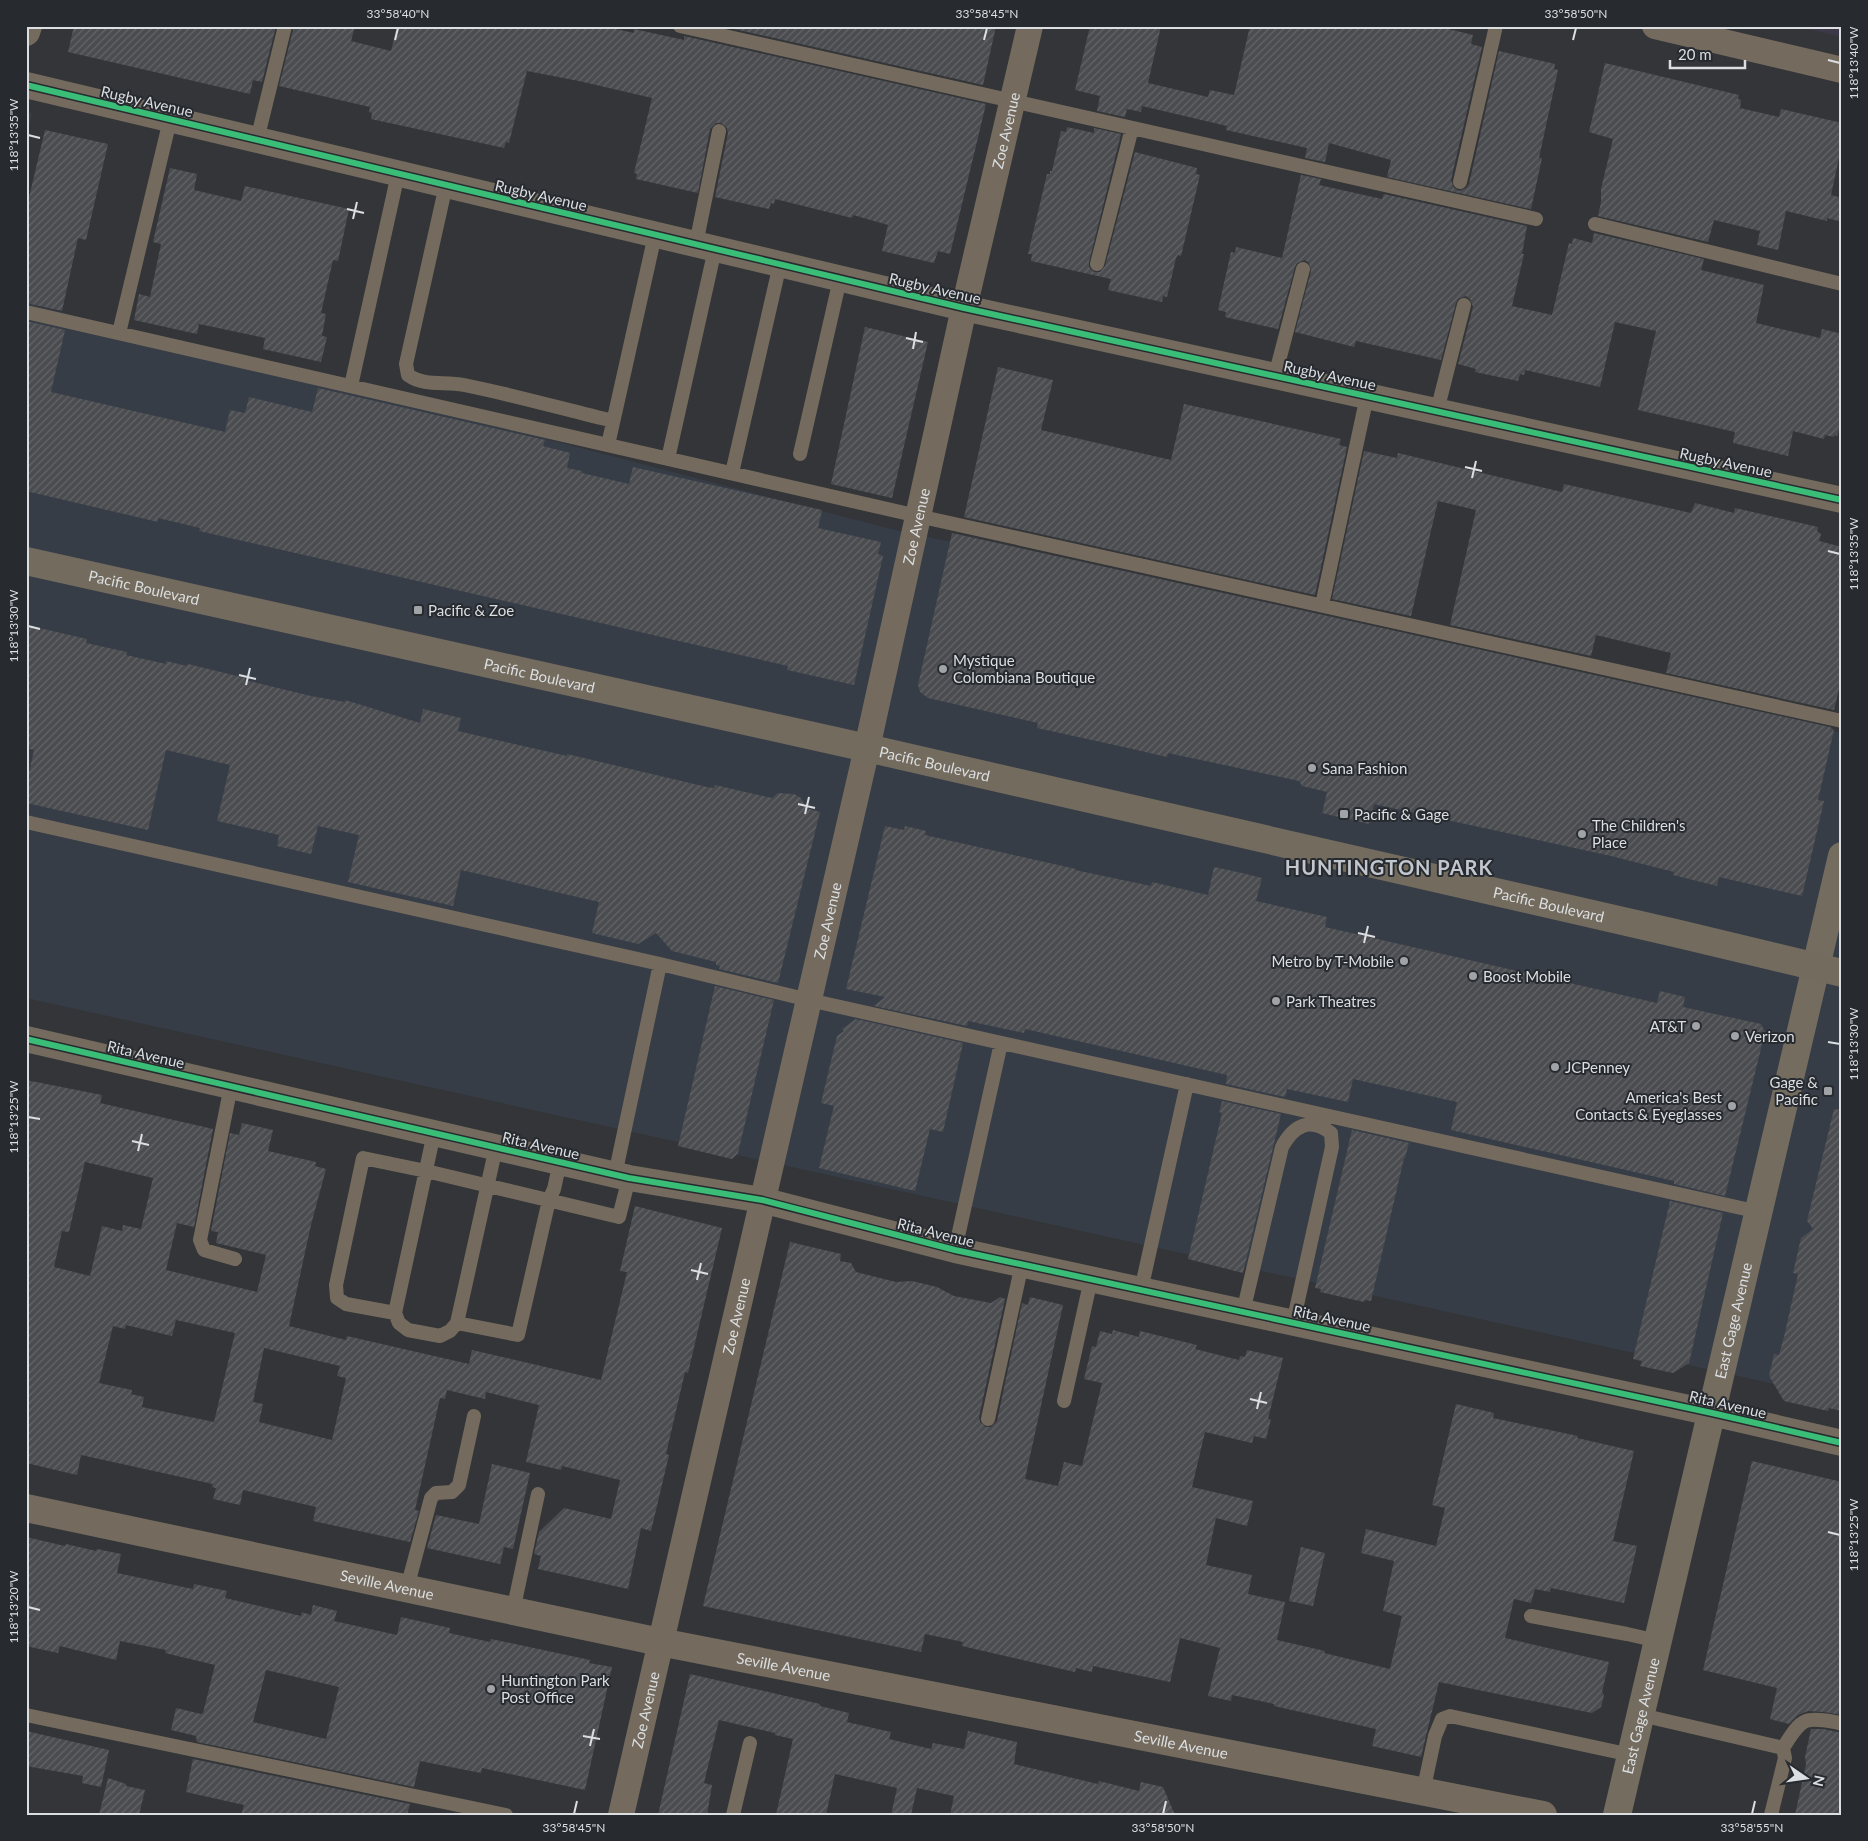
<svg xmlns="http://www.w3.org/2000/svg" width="1868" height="1841" viewBox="0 0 1868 1841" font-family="Lato,sans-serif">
	<defs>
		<pattern id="building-hatch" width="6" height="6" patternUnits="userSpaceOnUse" patternTransform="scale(1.25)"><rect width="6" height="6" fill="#4a4c4f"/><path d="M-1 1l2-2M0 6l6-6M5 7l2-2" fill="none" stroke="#646568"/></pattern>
	</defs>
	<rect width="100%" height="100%" fill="#333538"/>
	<!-- built -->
	<path fill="#363d47" d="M26,112L32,113L26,143Z
		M26,303L891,529L1842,733V1399L26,998Z"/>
	<!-- education -->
	<path fill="#3d3848" d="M1794,26H1842V37Z"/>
	<!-- building -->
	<path fill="url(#building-hatch)" fill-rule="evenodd" d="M74,26H276L262,82L253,80L250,94L68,52Z
		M294,26H355L351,41L391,51L397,26H602L634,33V29L684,40V36L986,104L950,254L938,251L934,263L882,251L888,225L853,215L852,218L775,199L774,204L771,203L769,209L715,197L728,133L727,128L721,123H716L710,129L698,193L636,179L637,174L634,173L652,98L579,81L527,71L509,143L506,142L504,148L371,119L372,113L369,112L370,107L279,86Z
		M721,26H996L983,85Z
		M1090,26H1161L1148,83L1208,97L1210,90L1234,95L1250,26H1436L1473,35L1471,44L1482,47L1451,180L1454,188L1459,191L1466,188L1469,184L1499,51L1555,64L1554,69L1558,70L1539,158H1542L1531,209L1387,177L1391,160L1329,143L1325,162L1305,158L1307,148L1226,130L1227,126L1142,106L1141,112L1127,109L1125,117L1097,111L1100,96L1075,90Z
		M1605,63L1739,95L1738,99L1741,100L1740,108L1779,117L1781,109L1842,123V144L1831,195L1842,198V222L1827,218V221L1786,211L1778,250L1757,245L1760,231L1714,220L1708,242L1598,216L1601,202V189L1613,139L1589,132Z
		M1067,127L1094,133V128L1121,134L1089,262V267L1094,272H1100L1105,266L1135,152L1197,168L1196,174L1200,175L1181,256L1178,255L1176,258L1167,297L1163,296L1162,302L1108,290L1111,279L1031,261L1032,254H1028L1047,174H1050V171H1052L1061,131L1066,132Z
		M45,130L108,144L86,240L78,238L62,311L26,303V210Z
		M170,168L197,174L194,190L241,201L245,186L349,209L338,261L333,260L321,313L326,314L322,336L327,337L321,362L263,349L265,338L199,324L197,334L134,320L139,294L150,297L161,244L153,242Z
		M1301,175L1321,179L1319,185L1382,199L1384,194L1527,226L1522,254H1524L1512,306L1552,315L1569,243L1572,244L1573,238L1592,243L1594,233L1704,259L1701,270L1764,285L1756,323L1820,338L1822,329L1842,334V431L1839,430L1837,436L1834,435V437L1825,435L1824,439L1793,431L1788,456L1733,443L1735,432L1638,410L1656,331L1615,322L1600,387L1525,370L1524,375L1520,374L1518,381L1475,372L1476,369L1458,364L1473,307L1470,299L1466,296L1458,299L1456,303L1441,360L1356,341L1354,347L1295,332L1311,271L1309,263L1305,260L1297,263L1295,267L1278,329L1225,317L1226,312L1218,310L1231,252L1235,253L1236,247L1282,258Z
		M26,321L65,330L51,392L225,432L230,410L245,413L249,397L312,412L318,388L545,440L543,446L570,453L567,468L582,471V473L629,484L633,467L822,510L818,528L881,542L878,554L883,556L854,685L787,670L788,666L199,531L200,528L158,518V522L26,491Z
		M865,327L928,342L892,498L831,484Z
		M998,367L1053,380L1041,430L1171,460L1184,404L1341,439L1339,445L1347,447L1315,595L964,517Z
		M1364,451L1397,458L1398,453L1562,492L1564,484L1691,513L1695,503L1734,513L1735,508L1818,527L1817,531L1821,534L1819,541L1842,547V676L1834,710L1666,673L1671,653L1596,635L1591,656L1450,625L1476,510L1438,501L1411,616L1332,599Z
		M952,533L1830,727L1834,730L1818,800L1824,801L1802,896L1719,877L1717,886L1673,875L1674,872L1611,856L1374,804L1369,824L1347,819L1322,813L1327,792L1302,786L1299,781L1168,753L1167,757L1128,748L1037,728L1038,723L928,698L920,692L918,685Z
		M26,625L87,639L86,643L127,652L126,655L166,664V661L187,666L188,664L245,678V680L311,696L345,702V700L420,723L423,709L461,718L458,731L567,756V754L707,787L714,788L715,785L772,798L778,793L794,794L801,798L806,808L820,812L778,983L719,969L720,966L716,965V962L672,951L656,933L638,944L592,933L599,902L461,870L453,906L348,882L359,835L318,826L311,854L277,846L279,835L217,821L230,765L166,750L148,830L26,803V786L34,750L26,748Z
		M885,826L904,830L905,826L926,831L925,835L1076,869L1075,870L1151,886L1152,882L1208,895L1214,867L1242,873L1262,878L1256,901L1327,917L1325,927L1657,1003L1660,991L1685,997L1683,1007L1761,1024L1765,1032L1725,1196L1674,1184V1181L1451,1130L1457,1102L1353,1079L1348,1102L1287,1089L1285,1097L1226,1084L1227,1075L1025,1029L1024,1033L968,1021L967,1026L874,1006L885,997L846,989Z
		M715,986L774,1000L738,1153L732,1159L678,1146Z
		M856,1019L963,1043L943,1132L930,1129L915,1191L819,1168L834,1106L821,1103L837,1036L844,1031L842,1029Z
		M26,1080L102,1095L100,1103L213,1129L194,1227L177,1223L166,1270L257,1292L266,1255L216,1243L218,1232L211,1231L230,1133L239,1135L242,1123L273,1130L268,1151L316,1162L315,1166L326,1169L311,1225L289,1326L346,1340L347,1336L469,1364L472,1350L601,1380L627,1272L620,1271L635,1206L722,1228L688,1373L685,1372L666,1454L669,1455L651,1531L641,1528L628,1589L538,1569L541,1556L534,1554L539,1532L564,1508L611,1519L620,1480L562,1466L561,1470L526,1462L539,1405L486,1392L485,1399L447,1390L445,1399L440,1398L415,1510L419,1511L410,1542L313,1521L316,1507L243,1490L240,1505L213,1499L216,1488L212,1487L213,1484L81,1455L77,1475L26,1463ZM85,1162L153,1178L141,1229L123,1225L122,1231L102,1226L90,1276L54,1267L62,1231L69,1232ZM176,1320L235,1333L214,1422L142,1407L144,1397L131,1394L132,1390L99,1383L113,1326L125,1329L126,1325L172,1336ZM264,1348L340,1366L337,1376L346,1378L332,1440L259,1422L263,1404L253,1402Z
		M1222,1101L1281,1114L1243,1273L1188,1259L1222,1113L1219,1112Z
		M1834,1109L1842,1110V1411L1829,1408L1828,1411L1784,1401L1769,1376L1774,1354L1779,1355L1784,1337L1798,1274L1793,1273L1801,1238L1813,1229L1807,1221Z
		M1352,1130L1409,1143L1405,1158H1404L1371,1301L1365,1300L1364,1302L1320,1292L1321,1289L1315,1288Z
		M1670,1201L1723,1213L1689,1363L1673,1373L1640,1366L1642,1361L1633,1359Z
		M790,1242L841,1254L840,1261L851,1263L856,1272L896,1282L912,1281L937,1287L954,1296L991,1303L1000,1297L1005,1299L979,1417L980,1422L986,1427H991L997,1421L1022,1303L1028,1305L1030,1297L1063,1305L1025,1479L1058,1486L1064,1462L1082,1466L1102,1383L1084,1379L1092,1346L1096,1347L1100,1331L1112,1334L1113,1330L1139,1337L1140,1331L1197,1345L1195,1349L1239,1360L1240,1356L1245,1357L1247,1350L1283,1358L1268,1419H1271L1266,1439L1254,1436L1252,1443L1205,1432L1192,1487L1253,1501L1247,1526L1216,1518L1206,1565L1252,1575L1248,1594L1285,1602L1277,1640L1325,1651L1324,1653L1390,1669L1402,1616L1383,1611L1394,1561L1361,1553L1366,1529L1436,1546L1445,1508L1432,1505L1456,1404L1494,1413L1493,1418L1578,1436L1577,1438L1634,1451L1613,1541L1637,1546L1624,1603L1551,1588L1550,1592L1535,1589L1531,1603L1514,1599L1505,1638L1609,1662L1602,1692L1604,1695L1601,1707L1592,1713L1439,1682L1421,1757L1372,1746L1376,1729L1274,1706V1704L1232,1695L1231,1701L1208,1696L1220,1648L1180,1638L1170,1682L1093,1666L1092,1672L1076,1668L1075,1672L962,1646L963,1642L925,1634L921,1652L703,1606Z
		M1752,1461L1842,1482V1715L1824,1712L1808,1711L1798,1715L1789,1724L1770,1719L1777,1688L1703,1670Z
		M492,1464L530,1473L513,1549L504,1547L500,1564L427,1548L436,1515L479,1524Z
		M26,1537L65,1546L66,1544L96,1551L97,1549L121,1554L117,1573L193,1589L194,1584L227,1591L225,1598L301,1616L302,1612L311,1615L313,1605L337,1611L334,1621L397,1635L401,1617L450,1628L449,1633L490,1642L491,1639L590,1660L589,1663L612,1667L585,1790L482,1768L481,1773L420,1761L414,1787L197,1742L196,1736L171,1730L176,1708L201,1714L203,1713L215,1665L165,1653L166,1650L120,1641L116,1660L60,1646L58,1653L26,1646ZM266,1670L339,1687L326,1739L253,1722Z
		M1301,1547L1325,1553L1313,1606L1289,1601Z
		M690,1674L820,1704V1706L849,1713L847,1722L891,1732L889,1739L931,1749L933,1743L964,1749L968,1731L1017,1742L1014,1764L1098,1784L1099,1781L1139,1791L1141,1782L1163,1787L1175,1815H950L954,1796L917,1788L911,1815H891L897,1788L835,1774L826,1815H776L793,1739L775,1735V1733L719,1720L704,1783L712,1785L707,1815H658Z
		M1811,1729H1823L1842,1733V1815H1795L1806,1764L1805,1757Z
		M26,1731L109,1750L101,1787L82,1783L83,1776L26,1766Z
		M193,1759L410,1804L407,1815H241L244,1805L186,1792Z
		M108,1778L126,1784V1786L145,1790L139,1815H99Z"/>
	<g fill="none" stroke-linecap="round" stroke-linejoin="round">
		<!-- service -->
		<path stroke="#746b5e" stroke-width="14" d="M680,26L1536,219
			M257,140L285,26
			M1460,182L1496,26
			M446,185L406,364L408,375C425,387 444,381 464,385C514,395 563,409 613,421
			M1595,224L1842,284
			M696,244L719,131
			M1097,264L1132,128
			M26,312L918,516L1842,721
			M119,333L170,120
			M1275,376L1303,269
			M351,386L398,174
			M1437,411L1464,305
			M608,445L655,235
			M800,454L840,279
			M668,459L715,249
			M732,473L780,264
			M1322,605L1367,396
			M26,822L660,964L809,1000L1759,1212
			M231,1086L200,1240L204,1250L235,1259
			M434,1133L395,1313L399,1323L408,1330L440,1336L450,1331L457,1323L496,1147
			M615,1175L660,964
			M955,1250L1001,1043
			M1141,1290L1187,1084
			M1243,1312L1282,1147C1294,1125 1310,1117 1331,1133L1332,1147L1293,1323
			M395,1313L346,1304L337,1298L336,1285L363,1158L426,1171L619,1217L629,1178
			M457,1323L518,1335L549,1200L554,1189L560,1162
			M1064,1401L1091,1279
			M988,1419L1022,1264
			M407,1588L431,1498L436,1493L452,1492L459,1485L474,1416
			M513,1611L538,1494
			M1531,1616L1627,1634L1658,1641
			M26,1715L506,1815
			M1641,1715L1783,1748L1785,1758L1771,1815
			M1783,1748C1789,1739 1796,1725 1806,1721C1813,1718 1834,1721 1842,1724
			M1423,1792L1435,1736L1442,1719L1450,1716L1631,1755
			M733,1815L750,1743"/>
		<!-- minor -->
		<g stroke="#746b5e" stroke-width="26">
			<path d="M1655,26L1842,70"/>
			<path d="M26,85L964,308L1842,500"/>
			<path d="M26,1039L629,1178L762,1200L955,1250L1712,1413L1842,1443"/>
			<path id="s1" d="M621,1815L867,748L964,308L1030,26"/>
		</g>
		<!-- tertiary -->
		<g stroke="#746b5e" stroke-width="28">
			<path d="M26,32L28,26"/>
			<path id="s2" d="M26,1508L660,1642L1543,1815"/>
		</g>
		<!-- secondary -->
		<path stroke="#756c60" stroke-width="28" id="s3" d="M1617,1815L1842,856"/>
		<!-- primary -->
		<path stroke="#736b5e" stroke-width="28" id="s4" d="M26,561L867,748L1675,933L1842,973"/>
		<!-- cycleway casing -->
		<g stroke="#272b30" stroke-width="9">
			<path id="cycleway" d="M26,85L964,308L1842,500
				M26,1039L629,1178L762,1200L955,1250L1712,1413L1842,1443"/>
		</g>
		<!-- cycleway -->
		<use href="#cycleway" stroke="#3abd76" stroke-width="6"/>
	</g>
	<!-- ticks -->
	<path fill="none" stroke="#dcdfe2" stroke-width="2" d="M395,40L398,28M984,40L987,28M1573,40L1576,28M1828,60L1840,63M28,135L40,138M347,209L364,213M353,219L357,202M906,338L923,342M913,349L916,332M1465,467L1482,471M1472,478L1476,461M1828,551L1840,554M28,626L40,629M239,675L256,679M246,685L250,668M798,804L815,808M805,814L809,797M1358,933L1375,937M1364,943L1368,926M1828,1042L1840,1044M28,1117L40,1119M132,1141L149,1145M138,1151L142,1134M691,1270L708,1274M697,1280L701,1263M1250,1399L1267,1403M1257,1409L1261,1392M1828,1532L1840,1535M28,1607L40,1610M583,1736L600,1739M590,1746L594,1729M574,1814L577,1801M1163,1814L1166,1801M1752,1814L1755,1801"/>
	<!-- markers -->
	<g fill="#a1a4a6" stroke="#272b30" stroke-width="2">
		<rect x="413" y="605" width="10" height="10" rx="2.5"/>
		<circle cx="943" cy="669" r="5"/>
		<circle cx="1312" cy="768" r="5"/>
		<rect x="1339" y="809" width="10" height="10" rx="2.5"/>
		<circle cx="1582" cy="834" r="5"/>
		<circle cx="1404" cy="961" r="5"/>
		<circle cx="1473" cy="976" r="5"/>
		<circle cx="1276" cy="1001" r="5"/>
		<circle cx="1696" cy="1026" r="5"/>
		<circle cx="1735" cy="1036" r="5"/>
		<circle cx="1555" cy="1067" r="5"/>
		<rect x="1823" y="1086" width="10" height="10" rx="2.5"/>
		<circle cx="1732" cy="1106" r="5"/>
		<circle cx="491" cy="1689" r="5"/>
	</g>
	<g text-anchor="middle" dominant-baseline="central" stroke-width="4" stroke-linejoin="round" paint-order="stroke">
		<!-- street labels -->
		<g font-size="15" fill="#dcdfe2" stroke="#272b30">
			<text transform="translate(147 101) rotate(13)">Rugby Avenue</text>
			<text stroke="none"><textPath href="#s1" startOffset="1728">Zoe Avenue</textPath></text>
			<text transform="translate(541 195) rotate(13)">Rugby Avenue</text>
			<text transform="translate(935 288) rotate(13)">Rugby Avenue</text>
			<text transform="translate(1330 375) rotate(12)">Rugby Avenue</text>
			<text transform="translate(1726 462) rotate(12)">Rugby Avenue</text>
			<text stroke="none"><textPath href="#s1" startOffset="1322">Zoe Avenue</textPath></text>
			<text stroke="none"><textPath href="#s4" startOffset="121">Pacific Boulevard</textPath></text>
			<text stroke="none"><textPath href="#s4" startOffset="526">Pacific Boulevard</textPath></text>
			<text stroke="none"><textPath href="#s4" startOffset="931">Pacific Boulevard</textPath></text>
			<text stroke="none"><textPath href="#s4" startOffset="1561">Pacific Boulevard</textPath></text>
			<text stroke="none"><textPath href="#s1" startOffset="918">Zoe Avenue</textPath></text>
			<text transform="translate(146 1054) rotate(13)">Rita Avenue</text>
			<text transform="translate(541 1145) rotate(13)">Rita Avenue</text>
			<text transform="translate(936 1232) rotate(14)">Rita Avenue</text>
			<text stroke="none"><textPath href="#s1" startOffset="512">Zoe Avenue</textPath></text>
			<text transform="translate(1332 1318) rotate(12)">Rita Avenue</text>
			<text stroke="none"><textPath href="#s3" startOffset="508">East Gage Avenue</textPath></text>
			<text transform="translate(1728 1404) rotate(13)">Rita Avenue</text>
			<text stroke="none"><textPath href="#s2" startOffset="369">Seville Avenue</textPath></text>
			<text stroke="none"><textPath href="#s2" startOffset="774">Seville Avenue</textPath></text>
			<text stroke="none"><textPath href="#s1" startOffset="108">Zoe Avenue</textPath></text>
			<text stroke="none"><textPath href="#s3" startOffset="102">East Gage Avenue</textPath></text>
			<text stroke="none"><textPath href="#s2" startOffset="1179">Seville Avenue</textPath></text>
		</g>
		<!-- poi labels -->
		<g font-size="15" fill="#dcdfe2" stroke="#272b30" text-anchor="start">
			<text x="428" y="610">Pacific &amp; Zoe</text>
			<text x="953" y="660">Mystique<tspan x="953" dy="17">Colombiana Boutique</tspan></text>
			<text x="1322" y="768">Sana Fashion</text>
			<text x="1354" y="814">Pacific &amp; Gage</text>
			<text x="1592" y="825">The Children's<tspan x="1592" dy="17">Place</tspan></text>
			<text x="1394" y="961" text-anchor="end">Metro by T-Mobile</text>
			<text x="1483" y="976">Boost Mobile</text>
			<text x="1286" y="1001">Park Theatres</text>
			<text x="1686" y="1026" text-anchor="end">AT&amp;T</text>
			<text x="1745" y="1036">Verizon</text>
			<text x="1565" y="1067">JCPenney</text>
			<text x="1818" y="1082" text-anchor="end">Gage &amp;<tspan x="1818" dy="17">Pacific</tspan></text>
			<text x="1722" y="1097" text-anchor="end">America's Best<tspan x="1722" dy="17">Contacts &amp; Eyeglasses</tspan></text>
			<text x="501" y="1680">Huntington Park<tspan x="501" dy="17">Post Office</tspan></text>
		</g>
		<!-- district labels -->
		<g font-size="20" font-weight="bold" letter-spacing="1" fill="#c2c7ce" stroke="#272b30">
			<text x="1389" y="867">HUNTINGTON PARK</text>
		</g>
	</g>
	<!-- border -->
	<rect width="1868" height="1841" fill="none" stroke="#272b30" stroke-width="55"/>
	<!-- north arrow -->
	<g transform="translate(1806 1778) rotate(103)" stroke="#272b30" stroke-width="4" paint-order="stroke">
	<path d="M0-4L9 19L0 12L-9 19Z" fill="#dcdfe2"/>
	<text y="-8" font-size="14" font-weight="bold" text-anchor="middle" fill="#dcdfe2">N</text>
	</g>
	<!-- scale -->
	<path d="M1670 60v8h75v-8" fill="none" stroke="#dcdfe2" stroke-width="2.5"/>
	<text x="1678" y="60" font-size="15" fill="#dcdfe2" stroke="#272b30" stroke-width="4" paint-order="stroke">20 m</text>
	<rect x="28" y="28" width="1812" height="1786" fill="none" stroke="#dcdfe2" stroke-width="2"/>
	<g font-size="12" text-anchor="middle" fill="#dcdfe2">
		<text x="398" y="18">33°58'40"N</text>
		<text x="987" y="18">33°58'45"N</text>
		<text x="1576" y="18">33°58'50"N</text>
		<text transform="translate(1854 63) rotate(-90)" y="4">118°13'40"W</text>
		<text transform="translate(14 135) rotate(-90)" y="4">118°13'35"W</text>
		<text transform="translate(1854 554) rotate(-90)" y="4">118°13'35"W</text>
		<text transform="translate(14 626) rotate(-90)" y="4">118°13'30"W</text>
		<text transform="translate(1854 1044) rotate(-90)" y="4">118°13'30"W</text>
		<text transform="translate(14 1117) rotate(-90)" y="4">118°13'25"W</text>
		<text transform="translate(1854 1535) rotate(-90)" y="4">118°13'25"W</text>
		<text transform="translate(14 1607) rotate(-90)" y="4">118°13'20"W</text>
		<text x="574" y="1832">33°58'45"N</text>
		<text x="1163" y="1832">33°58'50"N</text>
		<text x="1752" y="1832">33°58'55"N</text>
	</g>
</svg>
